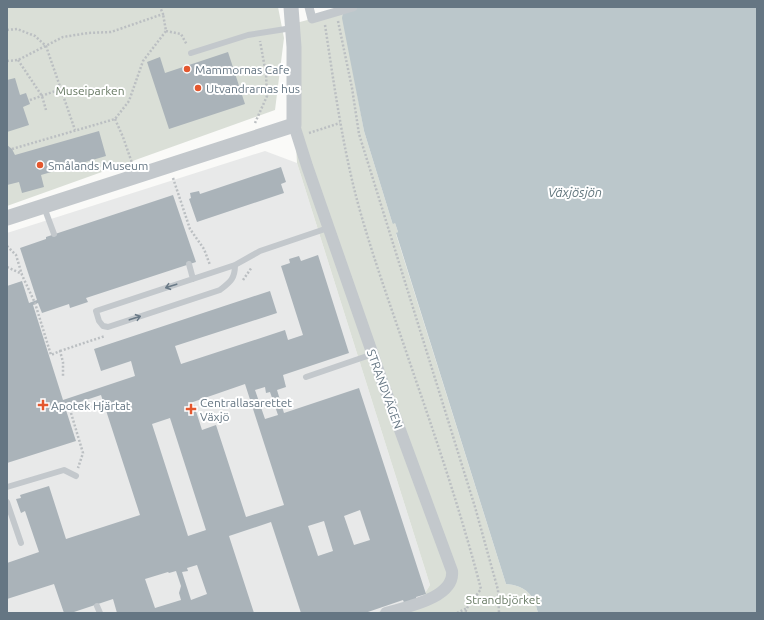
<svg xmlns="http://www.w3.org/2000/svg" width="764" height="620" viewBox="0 0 764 620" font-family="Ubuntu,sans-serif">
	<rect width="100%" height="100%" fill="#fafaf8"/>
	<!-- built -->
	<path fill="#e8e9e9" d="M265,151L297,163L430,585L422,598L374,613H7V233Z"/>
	<!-- green -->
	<path fill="#dadfd7" d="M7,7H278L284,38L275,110L7,206Z
		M342,11L364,131L392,222L395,223L398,232L396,234L506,584C518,585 528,589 534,600L531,602V603L535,602L538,613H374L422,598L430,585L297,163L295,125L296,23Z"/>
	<!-- water -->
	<path fill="#bbc7cb" d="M357,7H757V613H538L535,602L531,604L530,602L534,600C528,589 518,585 506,584L396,233L398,232L395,223L393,224L392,222L364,131L342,18L343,12Z"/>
	<!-- building -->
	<path fill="#aab3b9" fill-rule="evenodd" d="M228,52L245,104L169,129L147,62L160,57L165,73Z
		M15,78L20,95L26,93L30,104L23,107L29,125L7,132V80Z
		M99,131L106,156L41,175L44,187L22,193L19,182L7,185V145L12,149L15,155Z
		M281,167L286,182L281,184L284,193L197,222L189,199L191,198L190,193L199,191L200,194Z
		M173,195L196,262L86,298L88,302L70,308L69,304L42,313L38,303L33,305L63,400L135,376L131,361L101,371L94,349L270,291L277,313L175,346L181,364L285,330L288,340L303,335L281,266L290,263L289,259L299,256L301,261L318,255L349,353L283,375L286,387L277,390L284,413L359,388L426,594L416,597L417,601L405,605L403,600L365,613H301L271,522L229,536L254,613H117L113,599L71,613H64L54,584L7,599V563L39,552L25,511L21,513L16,499L21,498L20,495L49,486L66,539L140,515L101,395L65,407L76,441L7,463V286L22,281L29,303L37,300L20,248L46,239V237ZM245,384L284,505L246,517L216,425L202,430L193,402ZM265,387L266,393L270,392L278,415L265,419L255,390ZM170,418L206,530L188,536L152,424ZM360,510L370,540L354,545L344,516ZM324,521L333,551L318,556L308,526ZM197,565L207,594L191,600L182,572L188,571L187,568ZM176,571L181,586L179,593L181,600L155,608L145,579L168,572L169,573Z"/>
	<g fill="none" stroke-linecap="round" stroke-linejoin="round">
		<!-- path -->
		<path stroke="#bbbfc2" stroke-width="2.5" stroke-dasharray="2 2" stroke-linecap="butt" d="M338,21L352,88L359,134L475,507L498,590L499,613
			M325,25C334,84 342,143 357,200C373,259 394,315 413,372C438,444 462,516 481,589L467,608L465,613
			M7,30L17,29L35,36L46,46L75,130
			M166,31L181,34L187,45
			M18,60L42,96L46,110
			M7,61L18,60L63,37L88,33L111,32L163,14L160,7
			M30,100L61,89
			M115,119L123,137L132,163
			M255,123L267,96L266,74L260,41
			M309,133L340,123
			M12,149L115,119L129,101L143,61L166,31L163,14
			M173,178L190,229L204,249L210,265
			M7,246L16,255L22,275L35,303L51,355L60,351L63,362V376
			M7,267L22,274
			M243,280L252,267
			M60,351L105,336
			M71,413L83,453L78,468
			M457,613L467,608"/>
		<!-- service -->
		<path stroke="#c3c8cc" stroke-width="6" d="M191,53L248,35L292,28
			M44,207L54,234
			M189,264L193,279
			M235,265C235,279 230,282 220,290L108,327L103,326L99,321L96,311L235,265L260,251L328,228
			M306,377L373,354
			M7,487L64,470L76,476
			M7,502L21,543
			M97,606L100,613"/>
		<!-- pedestrian -->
		<path stroke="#c3c8cc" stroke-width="9" d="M309,7L312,19L353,7"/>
		<!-- minor -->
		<path stroke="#c3c8cc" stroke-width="12" d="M294,125L307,166L382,381L452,571C455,598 406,607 386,613"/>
		<!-- tertiary -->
		<path stroke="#c3c8cc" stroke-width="15" d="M7,218L294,125V47L291,7"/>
	</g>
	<!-- one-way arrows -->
	<defs><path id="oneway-shaft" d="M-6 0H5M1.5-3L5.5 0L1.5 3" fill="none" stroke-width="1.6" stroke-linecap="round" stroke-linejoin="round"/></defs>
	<g stroke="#6a7a87">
		<use href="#oneway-shaft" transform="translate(171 286) rotate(162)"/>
		<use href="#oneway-shaft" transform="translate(135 318) rotate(-18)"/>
	</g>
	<!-- markers -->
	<g fill="#e4572e" stroke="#fff" stroke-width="1.5">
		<circle cx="187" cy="69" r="4"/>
		<circle cx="198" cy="88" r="4"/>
		<circle cx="40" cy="165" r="4"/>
		<path d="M41 399h4v4h4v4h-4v4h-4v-4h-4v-4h4z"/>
		<path d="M189 403h4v4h4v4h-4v4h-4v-4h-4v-4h4z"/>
	</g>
	<g text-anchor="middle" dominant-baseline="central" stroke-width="4" stroke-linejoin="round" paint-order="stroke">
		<!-- poi labels -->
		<g font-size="12" fill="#657683" stroke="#fff" text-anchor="start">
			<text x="195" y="69">Mammornas Cafe</text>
			<text x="206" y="88">Utvandrarnas hus</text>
			<text x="48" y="165">Smålands Museum</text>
			<text x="200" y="402">Centrallasarettet<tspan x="200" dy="14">Växjö</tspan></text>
			<text x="51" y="405">Apotek Hjärtat</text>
		</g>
		<!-- park labels -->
		<g font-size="12" fill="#687a64" stroke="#fff">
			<text x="90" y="90">Museiparken</text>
			<text x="503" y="599">Strandbjörket</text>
		</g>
		<!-- street labels -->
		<g font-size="12" fill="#657683" stroke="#fff">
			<text transform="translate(385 389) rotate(70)">STRANDVÄGEN</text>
		</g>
		<!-- water labels -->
		<g font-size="13" font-style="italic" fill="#60757c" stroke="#fff">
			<text x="575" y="192">Växjösjön</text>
		</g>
	</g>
	<!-- border -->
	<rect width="764" height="620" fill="none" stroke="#657683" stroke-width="16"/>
</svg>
